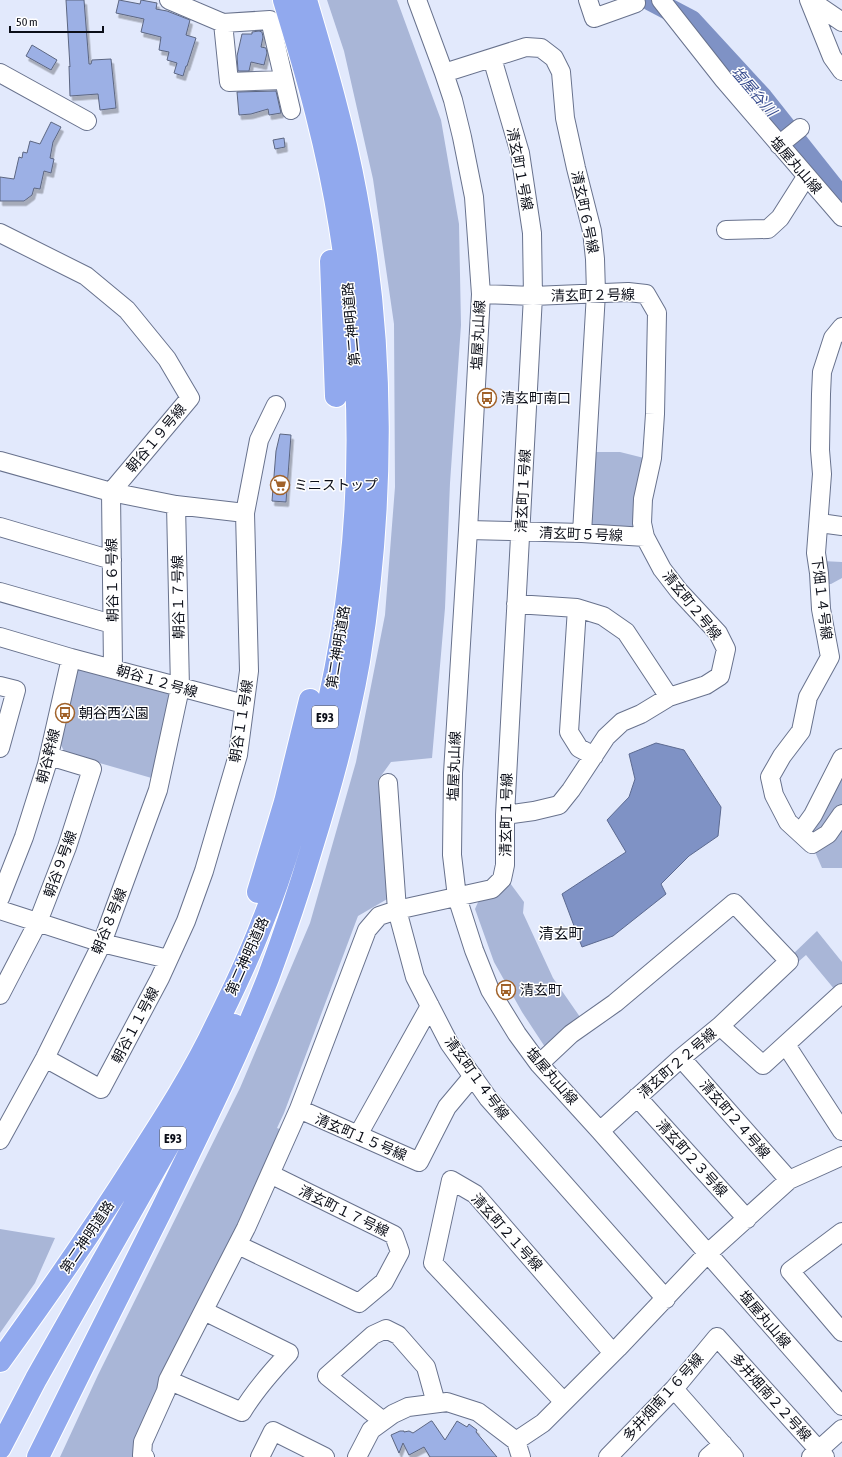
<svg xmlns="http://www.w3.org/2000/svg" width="842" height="1457" viewBox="0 0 842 1457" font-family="'Asap Condensed','Noto Sans JP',sans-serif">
	<defs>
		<filter id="shadow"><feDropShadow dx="2.5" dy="4.5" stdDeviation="0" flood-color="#0004"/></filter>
	</defs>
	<rect width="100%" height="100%" fill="#e2e9fc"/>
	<!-- green -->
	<path fill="#a9b6d7" d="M327,0H397L441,120L459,224L461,325L450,483L445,608L432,758L391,762L378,780L389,898L358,916L284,1113L277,1128L282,1130L136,1438V1457H60L98,1375L240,1088L310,923L356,762L385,615L395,487L394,324L373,179L344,51Z
		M593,452H620L644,458L635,526L631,530H594L588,523Z
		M822,561L842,562V578L831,584H820Z
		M85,667L166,691L171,698L155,779L65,753L61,745L77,670Z
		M842,768V868H822L815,852L813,841L804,833Z
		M510,883L524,902L523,913L553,978L580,1017L545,1047L522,1012L494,962L475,909L479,900L495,895Z
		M817,931L842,962V984L835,990L806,955L798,962L792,955Z
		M0,1229L55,1238L35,1283L0,1333Z"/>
	<!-- water -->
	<path fill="#7f92c5" stroke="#5c6a91" d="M656,743L684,750L721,807L718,836L689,856L661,884L666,894L613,936L582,947L562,894L626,852L607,820L629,797L635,779L629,754Z"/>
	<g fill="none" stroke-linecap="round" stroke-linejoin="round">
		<!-- river -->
		<path stroke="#7f92c5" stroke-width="22" d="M651,0L691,21L762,98L842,199"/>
	</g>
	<!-- building -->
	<path fill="#9cb0e5" stroke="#5c6681" filter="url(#shadow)" d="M66,0H84L89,64H91L92,60L111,59L116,108L100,110L98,94L70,96L69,66L70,67Z
		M119,0L140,4L141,0L157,3L156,9L167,11L190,20L186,35L196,38L187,66H186L183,76L174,73L177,63L167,60L169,52L159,50L161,37L141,32L144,19L116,13Z
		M259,31L262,32L263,37L261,47L266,48L267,53L264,65L251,62L249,71H238L237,56L242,34H252V32Z
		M32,45L57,60L51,70L26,56Z
		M276,91L281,113L269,115L268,109L251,114L239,115L237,92Z
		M51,122L61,127L53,142L50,158L54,159L51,173L44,171L40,189L34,188L32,195L24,201H0V177L14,179L19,157L22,158L23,152L27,153L30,141L40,144Z
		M284,138L285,147L275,149L273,140Z
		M280,434L291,435L286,502L272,501L276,451Z
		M431,1421H432L445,1440L457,1421L467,1427L469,1424L477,1430L476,1432L497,1457H430L424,1447L409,1455L403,1443L399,1453L391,1435L400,1431H404V1432L409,1431L413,1433Z"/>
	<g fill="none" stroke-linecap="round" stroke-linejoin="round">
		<!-- minor casing -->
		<g stroke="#68728d" stroke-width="20">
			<path id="minor" d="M169,0L223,23L270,20L291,110
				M417,0L444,73L453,100L462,137L474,197L481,294L468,530L453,773L452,855L457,897L474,950L490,990L517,1034L539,1064L600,1131L842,1406
				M588,0L594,18L636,3
				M661,0L724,80L842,217
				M809,0L832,57L842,71
				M810,0L842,22
				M223,23L229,82L284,80
				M0,73L87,121
				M444,73L526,47L541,48L554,58L561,72L565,118L576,168L592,231L595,259L596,293L582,533
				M779,145L800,128
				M726,230L768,229L780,218L806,177
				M0,233L86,276L127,310L167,359L190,398L111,492L113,668
				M481,294L533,296L628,292L646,294L657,313L655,414L652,458L643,499L642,523L645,537L662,569L679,591L718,633L726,649L720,676L706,685L669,697L641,714L622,722L606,737L571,790L559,805L534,811L505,815
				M842,327L833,338L822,372L821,394L820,450L822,474L816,553L819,573L821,609L830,657L808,697L801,731L782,756L770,777L774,795L788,822L812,844L828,834L842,814
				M0,461L111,492L176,505L245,513L249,671L238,755L204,871L186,921L160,978L101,1089L45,1058
				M245,513L259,440L276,405
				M827,524L842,526
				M0,527L112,560
				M468,530L582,533L645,537
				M0,592L112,624
				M516,604L577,608L603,616L626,632L669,697
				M577,608L569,732L579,748L594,756
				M0,637L71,658L47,764L24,837L0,898
				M71,658L244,704
				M0,686L16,690L0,748
				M388,783L397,910L415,977L449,1043L488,1098L666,1299
				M800,833L813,815L842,758
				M0,910L102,943L168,959
				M0,995L38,922L67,847L92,769L49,756
				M786,1045L842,1131
				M681,1058L789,1180
				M539,1064L571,1034L615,1003L734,903L789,961L720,1026
				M637,1097L747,1219
				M299,1109L419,1162L447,1107L473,1076
				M600,1131L681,1058L720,1026L763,1065L842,993
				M358,1135L430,1006
				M0,1140L45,1058L102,943L158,790L180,688L176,505
				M842,1232L790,1271L842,1332
				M238,1245L359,1303L384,1282L400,1252L394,1235L270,1174
				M168,1380L242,1412C255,1390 271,1372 289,1353L204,1311
				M674,1389L734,1457
				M564,1402L433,1263L451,1180L475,1194L613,1353
				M383,1421L327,1376L373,1335L386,1329L398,1335L426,1367L436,1403
				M516,1441L521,1457
				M145,1457L142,1455L143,1442L166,1391L168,1380L246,1228L299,1109L367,930L379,916L397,910L492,889L502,879L505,865V815L533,296L532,233L520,153L492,58
				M260,1457L273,1431L325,1457
				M357,1457L371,1430L393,1414L408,1407L447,1402L478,1412L516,1441L543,1423L618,1348L707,1254L789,1180L842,1156
				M608,1457L674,1389L717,1337L825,1457
				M708,1457L723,1444
				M811,1457L842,1429"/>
		</g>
		<!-- highway casing -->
		<g stroke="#fff" stroke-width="24">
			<path id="highway" d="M331,261L336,396
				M258,892L285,802L310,700
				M0,1361C47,1296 93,1230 136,1162C165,1117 194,1072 217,1023C233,991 249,957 262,923C274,894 284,864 293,834C340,688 364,533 356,380C354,329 348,278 340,227C328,150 307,75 284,0
				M0,1448L36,1379L203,1084L234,1025
				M38,1457C79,1374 120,1292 162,1209C199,1133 237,1057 268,978C284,935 299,891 312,847C331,786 348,724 359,661C384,507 385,347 356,194C344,128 325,64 306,0"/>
		</g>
		<!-- minor -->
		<use href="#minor" stroke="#fff" stroke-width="18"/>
		<!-- highway -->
		<use href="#highway" stroke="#91a9ee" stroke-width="22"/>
	</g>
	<!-- icons -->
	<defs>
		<g id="bus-ring" transform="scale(1)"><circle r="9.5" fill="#fff" stroke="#a1622a" stroke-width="1.5"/><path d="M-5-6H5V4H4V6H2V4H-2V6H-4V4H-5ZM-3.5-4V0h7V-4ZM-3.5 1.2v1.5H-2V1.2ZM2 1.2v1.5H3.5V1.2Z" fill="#a1622a"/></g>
		<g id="supermarket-ring" transform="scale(1)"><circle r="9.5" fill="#fff" stroke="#a1622a" stroke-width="1.5"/><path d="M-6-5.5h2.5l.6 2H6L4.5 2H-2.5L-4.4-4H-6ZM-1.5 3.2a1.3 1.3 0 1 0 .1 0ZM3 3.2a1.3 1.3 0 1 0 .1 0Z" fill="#a1622a"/></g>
	</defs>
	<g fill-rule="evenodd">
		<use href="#bus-ring" x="487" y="398"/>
		<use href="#supermarket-ring" x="280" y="485"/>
		<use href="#bus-ring" x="65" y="713"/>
		<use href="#bus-ring" x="506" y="990"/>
	</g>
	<g text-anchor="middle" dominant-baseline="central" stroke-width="3" stroke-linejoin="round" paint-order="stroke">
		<!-- shield labels -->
		<g fill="#fff" stroke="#54565d" stroke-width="1">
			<rect x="312" y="706" width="26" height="22" rx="3"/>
			<rect x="160" y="1127" width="26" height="22" rx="3"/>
		</g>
		<g font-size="13" font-weight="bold" fill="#0b0e18">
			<text x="325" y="717">E93</text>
			<text x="173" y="1138">E93</text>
		</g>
		<!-- street labels -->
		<g font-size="14" fill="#0b0e18" stroke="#fff">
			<text transform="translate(796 165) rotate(49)">塩屋丸山線</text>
			<text transform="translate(520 169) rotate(79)">清玄町１号線</text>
			<text transform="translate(585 212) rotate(78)">清玄町６号線</text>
			<text transform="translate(593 295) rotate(-1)">清玄町２号線</text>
			<text transform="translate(351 324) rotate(-95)">第二神明道路</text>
			<text transform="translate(478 335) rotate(-87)">塩屋丸山線</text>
			<text transform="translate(156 438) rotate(-50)">朝谷１９号線</text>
			<text transform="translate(523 491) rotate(-87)">清玄町１号線</text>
			<text transform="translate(581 534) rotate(2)">清玄町５号線</text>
			<text transform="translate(112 580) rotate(-91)">朝谷１６号線</text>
			<text transform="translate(178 597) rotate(-91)">朝谷１７号線</text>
			<text transform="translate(822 598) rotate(83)">下畑１４号線</text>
			<text transform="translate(692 605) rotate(51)">清玄町２号線</text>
			<text transform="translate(338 647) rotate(-81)">第二神明道路</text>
			<text transform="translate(157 681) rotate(16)">朝谷１２号線</text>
			<text transform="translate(241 721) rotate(-81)">朝谷１１号線</text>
			<text transform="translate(48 756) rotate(-76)">朝谷幹線</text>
			<text transform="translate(454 766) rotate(-88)">塩屋丸山線</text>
			<text transform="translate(506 815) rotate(-89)">清玄町１号線</text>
			<text transform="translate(60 864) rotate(-70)">朝谷９号線</text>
			<text transform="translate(109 921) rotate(-68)">朝谷８号線</text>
			<text transform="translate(247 956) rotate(-66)">第二神明道路</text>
			<text transform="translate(135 1025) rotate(-62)">朝谷１１号線</text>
			<text transform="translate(677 1063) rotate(-41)">清玄町２２号線</text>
			<text transform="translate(552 1076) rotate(49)">塩屋丸山線</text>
			<text transform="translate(477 1078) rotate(54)">清玄町１４号線</text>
			<text transform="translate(735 1119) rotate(49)">清玄町２４号線</text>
			<text transform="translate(361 1137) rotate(23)">清玄町１５号線</text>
			<text transform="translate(692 1158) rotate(48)">清玄町２３号線</text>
			<text transform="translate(344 1211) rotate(26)">清玄町１７号線</text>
			<text transform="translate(507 1232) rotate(48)">清玄町２１号線</text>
			<text transform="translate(87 1237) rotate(-56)">第二神明道路</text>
			<text transform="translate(765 1319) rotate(49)">塩屋丸山線</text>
			<text transform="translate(663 1397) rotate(-48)">多井畑南１６号線</text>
			<text transform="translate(771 1397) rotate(48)">多井畑南２２号線</text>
		</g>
		<!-- poi labels -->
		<g font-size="14" fill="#0b0e18" stroke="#fff" text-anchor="start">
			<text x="501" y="398">清玄町南口</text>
			<text x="294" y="485">ミニストップ</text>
			<text x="79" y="713">朝谷西公園</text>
			<text x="520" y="990">清玄町</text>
		</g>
		<!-- water labels -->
		<g font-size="15" font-style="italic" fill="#3b4f90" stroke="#fff">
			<text transform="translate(754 91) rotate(49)">塩屋谷川</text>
		</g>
		<!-- neighbourhood labels -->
		<g font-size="15" fill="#0b0e18" stroke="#fff">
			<text x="561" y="933">清玄町</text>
		</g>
	</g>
	<!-- scale -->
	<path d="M10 26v6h93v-6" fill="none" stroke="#0b0e18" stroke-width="2"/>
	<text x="16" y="26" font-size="12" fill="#0b0e18" stroke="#ffffff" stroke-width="3" paint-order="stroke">50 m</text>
</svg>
